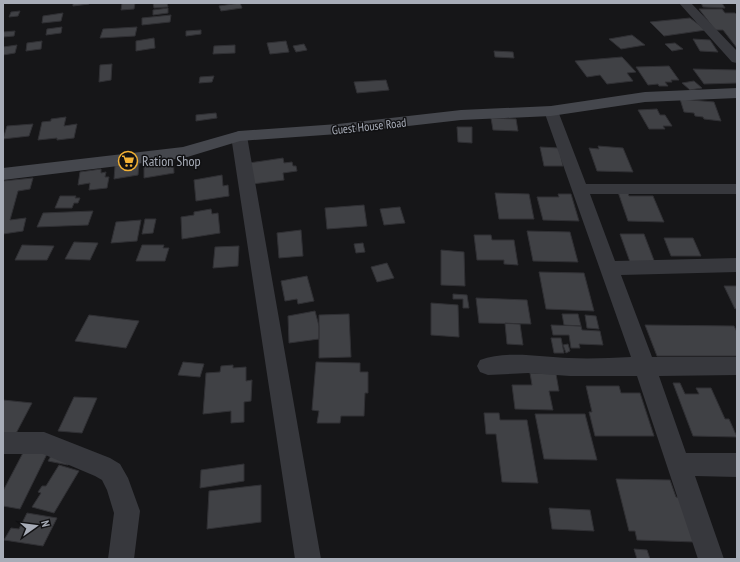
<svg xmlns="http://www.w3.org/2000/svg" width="740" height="562" viewBox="0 0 740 562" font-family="'PT Sans Narrow',sans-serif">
	<rect width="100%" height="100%" fill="#161618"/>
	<!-- building -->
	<path fill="#404145" stroke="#303034" d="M73,3H89V4L73,6Z
		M122,3H135L134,9L121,10Z
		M153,3H167L168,7L154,8Z
		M240,3L242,8L221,11L219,6Z
		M701,3H722L725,8L703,7Z
		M168,8V13L153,15V10Z
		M699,9H722L725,13H735L737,15V48L723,30H715Z
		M20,11L18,16L9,17L11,12Z
		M63,13L61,21L42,23L43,16Z
		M171,15L170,22L142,25V18Z
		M690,18L706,30L664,36L650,22Z
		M62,27L61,33L46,35L47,29Z
		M137,27L135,36L100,38L103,29Z
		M201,30V34L186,36V31Z
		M15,31L14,36L3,37V32Z
		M632,35L645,45L621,49L609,39Z
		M154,38L155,48L136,51V41Z
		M693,39L710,40L718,52L700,51Z
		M42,41L41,49L26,51L27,43Z
		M286,41L289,52L270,54L267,43Z
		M675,43L683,49L672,51L665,44Z
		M304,44L307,50L296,52L293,46Z
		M17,45L15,53L3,55V47Z
		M235,45V53L213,54L214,46Z
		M494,51L513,52L514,58L495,57Z
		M622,57L636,72L627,73L633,81L607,84L600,75L587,77L575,61Z
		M112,64L111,80L99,82L100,65Z
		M669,66L679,80H671L672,82H665L668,86H659L658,84L648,85L636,67Z
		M693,69L737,70V83L704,84Z
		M214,76L212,82L199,83L200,77Z
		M386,80L389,90L357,93L354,82Z
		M694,81L702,88L690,90L682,83Z
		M680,99L714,102L721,121L704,119L703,117L695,116L694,113L684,112Z
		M657,109L660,115H665L672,126H663L665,129H649L638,110Z
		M216,113L217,118L196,121V115Z
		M66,117L64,126L77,124L74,138L57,140V138L38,140L42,122L51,121V119Z
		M491,118L516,119L518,131L493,130Z
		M33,124L29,136L3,139L7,126Z
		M457,127H472V143L458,142Z
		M598,146L623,148L633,172L597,171L589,148L599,149Z
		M540,147L559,148L563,166H544Z
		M173,155L174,173L144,178V160Z
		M283,158L284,163L292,162L293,166H296L297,171L283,173L284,180L252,184L249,163Z
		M139,163L138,175L114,179L115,166Z
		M101,169V173L106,172L105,177H109L107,188L89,190L90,183L78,185L80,172Z
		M222,175L223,186L228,185L229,196L196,201L194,180Z
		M33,178L30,189L18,191L10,220L26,218L23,231L3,234V181Z
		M618,192L628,193L629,196H653L664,222L628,221Z
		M495,193L529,194L534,219H499Z
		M558,194H571L579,221L543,220L537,197H559Z
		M60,196H76L75,198H80L78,203H74L72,208H55Z
		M364,205L367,226L327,229L325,208Z
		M400,207L405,223L384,225L380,209Z
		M211,209L212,214L218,213L220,233L182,239L181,217L194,215V212Z
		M93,211L88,225L37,227L43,213Z
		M145,219H156L153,233L142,234Z
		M141,220L137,241L111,243L116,222Z
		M301,230L303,256L279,258L277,233Z
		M527,231L570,232L578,262L533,261Z
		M620,234H644L655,263L630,262Z
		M474,235H491L492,240H514L518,265L504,264V260H477Z
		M664,238H693L701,256H671Z
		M74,242L98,243L90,260L65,259Z
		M363,243L365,252L356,253L354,244Z
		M22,245L54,246L47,260H15Z
		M142,245H164L163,248H169L165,261H136Z
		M239,246L238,266L213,268L215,247Z
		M441,250L464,252L465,286L441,285Z
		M387,263L394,278L377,282L371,267Z
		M539,272L584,273L594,311L546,309Z
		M307,276L314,301L298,304L297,299L285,301L281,281Z
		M724,286H737V308L735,309Z
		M453,294L467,295L469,308H463V299H453Z
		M476,298L527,300L531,324L479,323Z
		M431,303L458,305L459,337L431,335Z
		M315,311L319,326V339L289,343L288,316Z
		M349,314L351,357L319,358V315Z
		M562,314H578L581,326L564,325Z
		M89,315L139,321L126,348L75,341Z
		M585,315L596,316L599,329L587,328Z
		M505,323L520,324L523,345L507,344Z
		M551,325L581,326L582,330L600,331L603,345L579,344L580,348H571L569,335H553Z
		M645,325L734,326L737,332V356H657Z
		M551,338H561L564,353H554Z
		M568,344L570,351L566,353L563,345Z
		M183,362L204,364L200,377L178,375Z
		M316,362L360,363V372H368V393H365L364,416H341L340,423H317L319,411L312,410Z
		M233,365V368L246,367V381L252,380L251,401L244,402V422L231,423V411L203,414L206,373L220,372L221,366Z
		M530,373L556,374L559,391H549L553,410L515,409L512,385H532Z
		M673,383H680L685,394H699L696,388H711L725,419H729L737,437L693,436Z
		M586,386H619L621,393H640L654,436H595L589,412H592Z
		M74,397L97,398L82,433L58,431Z
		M3,400L32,403L12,441L3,440Z
		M484,413H499L500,420H527L538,483L502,482L496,434H486Z
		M535,414H585L597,460L544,459Z
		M25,449L48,452L20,509L3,506V491Z
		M52,454L72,458L68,465L48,461Z
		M244,464V481L200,488L201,470Z
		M59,465L79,471L54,513L32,507L41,493L38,492L42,486H46Z
		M616,479L670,480L676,497L681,498L695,542L637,540L635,531H629Z
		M261,485V522L207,529L209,491Z
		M549,508L590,510L594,531L552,529Z
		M27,513L57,518L43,546L4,540L11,528L19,529Z
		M634,549L647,550L650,559H637Z"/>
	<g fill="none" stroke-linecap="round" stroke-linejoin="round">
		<!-- minor -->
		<path fill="#37383d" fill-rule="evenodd" d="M679,3H691L737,51V63L732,62Z
			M551,107L556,108L558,111L586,184H737V194H590L615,261L737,258V272L621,275L652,357H737V375L659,376L686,453H737V477L695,476L724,559H698L637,376H570L528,373L488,375L480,372L477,366L480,360C507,350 542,357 569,358C590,359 610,358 631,357L544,111L546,108Z
			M239,131L244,133L247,136L321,559H295L231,136L234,133Z
			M3,432H44L110,458L120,464L128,478L140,511L134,559H108L114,513L107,490L102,480L95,476L43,454H3Z"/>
		<!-- secondary -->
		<path fill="#45474d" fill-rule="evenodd" d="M737,88V98L645,102L551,116L461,120L338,134L240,141L184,158L3,180V168L183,147L239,131L338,124L461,110L551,106L645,92Z"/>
	</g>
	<!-- icons -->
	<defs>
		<g id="supermarket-ring" transform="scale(1)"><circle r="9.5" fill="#111113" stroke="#f2b134" stroke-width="1.5"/><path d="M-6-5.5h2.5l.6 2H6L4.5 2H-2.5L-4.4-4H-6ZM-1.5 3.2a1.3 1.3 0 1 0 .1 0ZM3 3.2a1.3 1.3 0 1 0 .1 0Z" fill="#f2b134"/></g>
	</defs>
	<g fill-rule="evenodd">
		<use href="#supermarket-ring" x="128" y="161"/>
	</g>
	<g text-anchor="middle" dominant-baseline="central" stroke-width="3" stroke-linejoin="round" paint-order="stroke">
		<!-- far-street labels -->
		<g font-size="12" fill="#a8adb8" stroke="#111113">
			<text transform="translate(369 126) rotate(-6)">Guest House Road</text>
		</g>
		<!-- poi labels -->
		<g font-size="14" fill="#a8adb8" stroke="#111113" text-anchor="start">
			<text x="142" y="161">Ration Shop</text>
		</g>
	</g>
	<!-- border -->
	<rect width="740" height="562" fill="none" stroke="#a8adb8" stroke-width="8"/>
	<!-- north arrow -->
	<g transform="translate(36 526) rotate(76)" stroke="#111113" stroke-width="3" paint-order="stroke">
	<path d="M0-3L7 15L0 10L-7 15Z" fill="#a8adb8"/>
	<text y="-6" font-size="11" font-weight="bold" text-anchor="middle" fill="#a8adb8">N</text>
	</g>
</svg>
